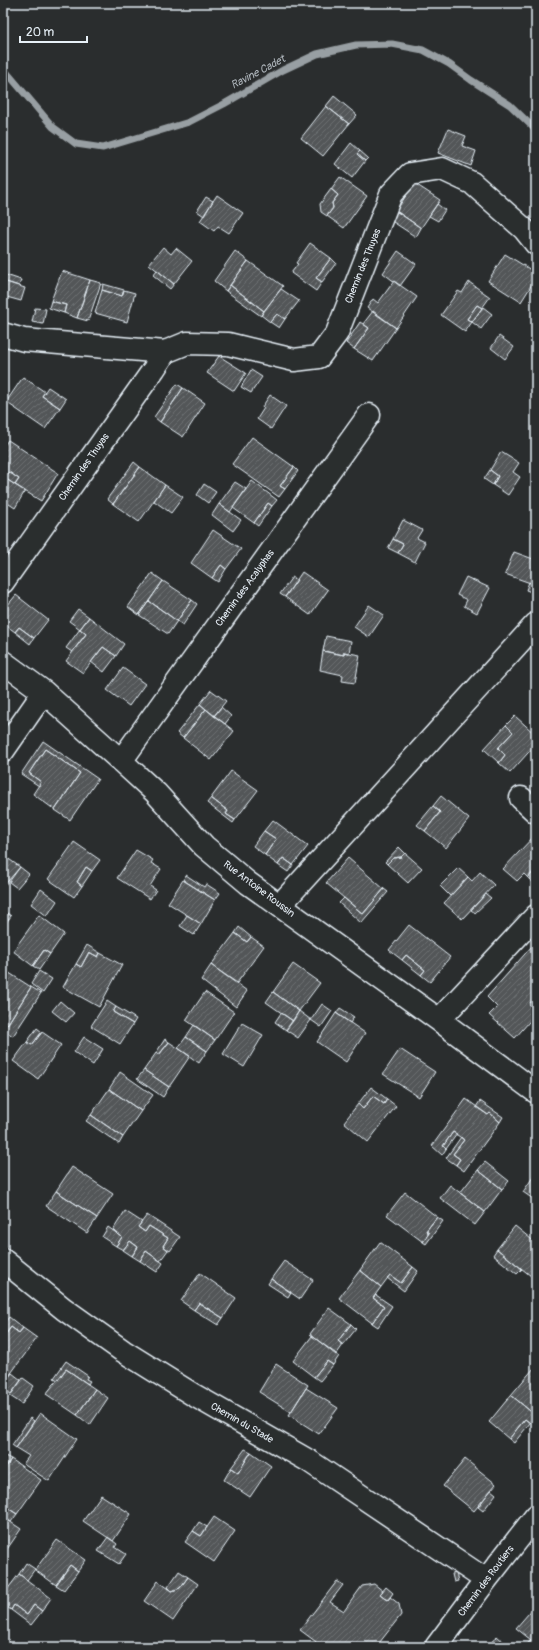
<svg xmlns="http://www.w3.org/2000/svg" width="539" height="1650" viewBox="0 0 539 1650" font-family="Pangolin,sans-serif">
	<defs>
		<pattern id="building-hatch" width="6" height="6" patternUnits="userSpaceOnUse"><rect width="6" height="6" fill="#535759"/><path d="M-1 1l2-2M0 6l6-6M5 7l2-2" fill="none" stroke="#6c7072"/></pattern>
	</defs>
	<rect width="100%" height="100%" fill="#2a2d2e"/>
	<filter id="ink" filterUnits="userSpaceOnUse"><feTurbulence type="fractalNoise" baseFrequency=".025" numOctaves="2"/><feDisplacementMap in="SourceGraphic" scale="8" xChannelSelector="R" yChannelSelector="G"/><feConvolveMatrix kernelMatrix="1 2 1 2 8 2 1 2 1" color-interpolation-filters="sRGB"/></filter>
	<g filter="url(#ink)">
		<g fill="none" stroke-linecap="round" stroke-linejoin="round">
			<!-- stream -->
			<path stroke="#989fa3" stroke-width="7" d="M3,68L53,127L76,144L103,148L189,122L224,104L283,70L317,54L356,45L392,44L423,50L449,64L471,80L510,105L536,130"/>
		</g>
		<!-- building -->
		<path fill="url(#building-hatch)" stroke="#e8f1f8" d="M334,96L357,115L349,124L326,106Z
			M326,106L349,124L323,156L301,138Z
			M448,129L466,136L462,146L476,151L471,166L438,153Z
			M351,143L360,151L357,154L365,161L352,178L335,164Z
			M360,151L368,158L365,161L357,154Z
			M340,177L367,196L344,228L327,216L333,208L332,203L338,195L331,189Z
			M414,183L440,200L421,228L396,211Z
			M331,189L338,195L332,203L333,208L327,216L321,212L320,204Z
			M217,195L243,213L229,233L218,226L214,231L200,221Z
			M206,197L213,201L204,216L197,211Z
			M437,204L445,210L438,221L429,216Z
			M396,211L421,228L416,237L390,220Z
			M310,243L331,258L316,278L322,282L316,291L291,273L298,264L296,263Z
			M163,247L171,254L176,248L192,261L174,284L149,264Z
			M235,251L248,261L226,291L214,281Z
			M398,251L416,264L400,286L383,273Z
			M505,254L536,273V278L521,302L488,281Z
			M331,258L336,263L322,282L316,278Z
			M248,261L283,286L264,311L230,285Z
			M157,270L174,284L170,289L153,275Z
			M62,271L90,280L77,318L64,313L66,305L51,301Z
			M3,274L21,280L19,286L3,281Z
			M90,280L101,283L88,321L77,318Z
			M3,281L25,288L21,301L3,296Z
			M394,281L417,297L396,328L367,308L373,299L378,303Z
			M469,282L490,297L482,308L477,305L467,319L472,322L465,332L441,315L458,291L462,293Z
			M103,284L124,290L122,296L102,290Z
			M230,285L264,311L261,316L226,291Z
			M281,289L299,301L285,319L277,314L270,322L261,315Z
			M102,290L122,296L124,290L135,293L127,322L95,313Z
			M51,301L66,305L64,313L49,308Z
			M477,305L482,308L472,322L467,319Z
			M483,307L492,314L481,329L472,322Z
			M35,308L46,309L43,324L32,322Z
			M373,311L396,328L373,361L354,349L369,328L363,324Z
			M277,314L285,319L279,328L270,322Z
			M360,322L369,328L354,349L346,343Z
			M499,336L514,347L505,359L491,348Z
			M219,356L246,373L234,391L207,373Z
			M536,365V378L530,372Z
			M251,370L262,377L251,393L241,387Z
			M23,377L45,392L42,396L60,408L45,429L6,402Z
			M177,384L183,388L160,422L154,417Z
			M48,387L66,399L60,408L42,396Z
			M183,388L205,403L183,437L160,422Z
			M270,395L286,406L271,429L257,419L264,408L262,407Z
			M252,437L294,467L280,486L285,489L279,497L232,464Z
			M8,440L58,473L41,501L15,485L19,479L9,472L5,478L3,477V447Z
			M501,452L519,463L513,472L520,477L508,495L493,485L498,476L490,470Z
			M134,462L140,467L113,504L107,499Z
			M140,467L165,485L139,522L113,504Z
			M294,467L298,471L285,489L280,486Z
			M490,470L498,476L493,485L484,479Z
			M9,472L19,479L15,485L5,478Z
			M3,477L25,491L15,508L3,500Z
			M252,481L277,500L272,506L268,503L254,523L233,508Z
			M235,482L246,489L230,512L219,504Z
			M204,484L216,492L208,503L197,495Z
			M165,485L183,497L171,513L154,501Z
			M268,503L272,506L258,526L254,523Z
			M219,504L241,520L233,531L212,515Z
			M403,520L422,530L417,538L425,542L415,562L398,553L403,544L393,539Z
			M213,530L241,549L226,569L221,565L212,578L191,563Z
			M393,539L403,544L398,553L388,548Z
			M514,552L536,560V585L505,574Z
			M221,565L226,569L218,582L212,578Z
			M302,572L328,590L310,615L285,597Z
			M152,573L163,581L139,615L128,607Z
			M292,577L297,580L285,597L280,594Z
			M466,577L490,588L477,613L464,606L467,600L457,595Z
			M163,581L192,600L177,621L149,601Z
			M529,582L536,585L534,593L526,590Z
			M16,595L48,620L34,638L19,627L15,632L3,623V611Z
			M192,600L197,604L183,625L177,621Z
			M149,601L177,621L168,634L139,615Z
			M369,605L384,615L369,637L354,627Z
			M78,609L89,617L80,629L69,621Z
			M89,617L124,644L116,656L103,647L83,673L66,661L86,634L80,629Z
			M19,627L34,638L30,644L15,632Z
			M80,629L86,634L72,652L66,648Z
			M326,636L351,641L349,653L344,652V655L323,651Z
			M103,647L116,656L104,672L91,662Z
			M323,651L344,655V652L360,655L355,683L342,681L343,675L320,670Z
			M123,668L145,684L129,706L107,690Z
			M211,690L226,701L214,716L200,704Z
			M200,704L206,709L183,738L177,733Z
			M221,707L231,716L225,724L214,716Z
			M206,709L234,731L211,760L183,738Z
			M515,716L536,735V744L510,773L499,763L505,755L498,748L513,732L506,725Z
			M506,725L513,732L498,748L505,755L499,763L484,749Z
			M43,741L98,779L70,820L55,810L80,773L45,749L29,773L41,782L39,786L21,774Z
			M45,749L80,773L55,810L33,794L41,782L29,773Z
			M231,771L258,790L235,820L226,814L228,811L211,798Z
			M441,796L469,819L446,848L425,831L440,812L433,806Z
			M211,798L228,811L226,814L235,820L233,823L207,803Z
			M433,806L440,812L425,831L417,825Z
			M273,820L308,846L293,865L283,858L278,865L265,855L276,839L264,831Z
			M264,831L276,839L265,855L253,846Z
			M536,834V869L528,878L524,874L517,881L503,869Z
			M74,842L100,860L92,871L86,867L77,882L82,886L74,897L48,879Z
			M399,847L405,853L401,857L393,858L387,864L385,862Z
			M136,850L153,860L151,863L161,869L150,886L156,890L150,899L117,878Z
			M405,853L422,868L408,883L387,864L393,858L401,857Z
			M3,855L20,867L3,887Z
			M283,858L293,865L288,872L278,865Z
			M348,858L384,889L363,914L326,883Z
			M20,867L29,874L17,888L9,882Z
			M86,867L92,871L82,886L77,882Z
			M458,868L468,877L450,896L440,886Z
			M536,869V880L534,883L528,878Z
			M480,872L494,885L462,919L444,903L468,877L472,881Z
			M186,875L204,887L206,884L220,893L215,900L183,880Z
			M183,880L215,900L201,924L168,903Z
			M41,889L57,901L47,916L31,904Z
			M384,889L388,892L361,923L339,903L344,898L363,914Z
			M486,894L491,898L475,913L471,910Z
			M3,910L11,916L3,927Z
			M39,915L64,934L50,954L44,950L33,966L13,951Z
			M187,915L201,924L194,935L180,926Z
			M409,925L450,957L430,982L421,975L425,970L406,955L402,960L389,950Z
			M239,927L251,937L247,942L235,933Z
			M235,933L247,942L251,937L264,946L237,983L211,965Z
			M87,945L100,953L98,957L89,952L81,967L76,964Z
			M532,946L536,950V996L529,1004L536,1011V1014L515,1038L489,1015L497,1007L487,997Z
			M44,950L50,954L39,970L33,966Z
			M89,952L98,957L100,953L122,965L99,1007L63,987L76,964L81,967Z
			M406,955L425,970L421,975L402,960Z
			M293,964L320,983L299,1011L273,992Z
			M211,965L247,991L236,1007L201,980Z
			M3,969L31,987L7,1025L3,1022Z
			M39,971L52,979L43,993L31,984Z
			M31,987L41,993L13,1036L3,1030V1022L7,1025Z
			M205,992L234,1012L215,1040L186,1020Z
			M273,992L299,1011L293,1021L266,1002Z
			M60,1001L74,1013L66,1022L52,1011Z
			M107,1001L116,1007L113,1012L133,1024L120,1044L91,1026Z
			M322,1004L332,1011L321,1027L311,1020Z
			M116,1007L136,1019L133,1024L113,1012Z
			M340,1008L354,1017L350,1023L336,1013Z
			M299,1011L311,1020L298,1038L286,1030Z
			M281,1013L293,1021L286,1030L275,1022Z
			M336,1013L365,1033L346,1062L317,1042Z
			M242,1023L263,1035L244,1067L223,1054Z
			M194,1025L215,1040L207,1051L186,1037Z
			M37,1028L42,1032L32,1045L27,1042Z
			M42,1032L61,1045L38,1079L13,1061L27,1042L32,1045Z
			M84,1037L103,1049L93,1065L74,1052Z
			M186,1037L207,1051L199,1063L178,1048Z
			M165,1039L169,1042L159,1055L156,1053Z
			M169,1042L190,1056L169,1087L144,1070L156,1053L159,1055Z
			M400,1049L435,1072L419,1097L383,1074Z
			M144,1070L169,1087L163,1097L137,1079Z
			M120,1072L153,1095L141,1111L109,1089Z
			M371,1087L387,1099L384,1104L373,1096L363,1109L358,1104Z
			M109,1089L141,1111L123,1137L91,1115Z
			M373,1096L384,1104L387,1099L396,1106L368,1142L344,1122L358,1104L363,1109Z
			M466,1099L488,1115L490,1113L500,1122L464,1171L456,1165L460,1159L453,1154L464,1140L453,1132L443,1146L446,1149L442,1155L432,1146Z
			M480,1101L503,1117L500,1122L490,1113L488,1115L476,1107Z
			M91,1115L123,1137L119,1144L86,1121Z
			M453,1132L457,1134L446,1149L443,1146Z
			M461,1137L464,1140L453,1154L460,1159L456,1165L446,1158Z
			M485,1162L509,1181L502,1189L478,1170Z
			M72,1167L113,1194L97,1218L56,1191Z
			M478,1170L502,1189L485,1212L460,1193Z
			M535,1174L536,1175V1195L533,1199L523,1192Z
			M450,1185L485,1212L475,1225L440,1198Z
			M56,1191L97,1218L87,1233L46,1206Z
			M405,1192L437,1217L426,1231L429,1233L423,1242L387,1215Z
			M125,1211L142,1222L138,1227L145,1232L149,1226L168,1238L163,1246L168,1250L160,1261L146,1251L140,1261L132,1256L138,1247L130,1241L123,1250L116,1246L122,1237L113,1230Z
			M147,1215L180,1237L170,1251L163,1246L168,1238L149,1226L145,1232L138,1227Z
			M437,1217L443,1221L426,1244L423,1242L429,1233L426,1231Z
			M515,1226L536,1243V1269L531,1276L497,1249Z
			M108,1227L122,1237L116,1246L102,1237Z
			M130,1241L138,1247L132,1256L123,1250Z
			M380,1242L413,1267L401,1283L390,1275L381,1287L360,1270Z
			M497,1249L522,1269L517,1274L493,1255Z
			M146,1251L163,1263L157,1272L140,1261Z
			M284,1261L313,1280L300,1299L271,1279Z
			M413,1267L418,1271L404,1291L387,1278L390,1275L401,1283Z
			M360,1270L381,1287L373,1298L384,1306L372,1323L339,1298Z
			M200,1273L236,1298L223,1318L199,1303L194,1310L181,1301Z
			M271,1279L291,1292L288,1297L268,1284Z
			M376,1295L392,1306L378,1327L372,1323L384,1306L373,1298Z
			M199,1303L223,1318L218,1325L194,1310Z
			M329,1308L351,1324L338,1341L343,1345L336,1355L310,1334Z
			M9,1317L23,1328L19,1333L11,1327L3,1338V1325Z
			M351,1324L356,1329L343,1345L338,1341Z
			M11,1327L19,1333L23,1328L37,1338L3,1384V1338Z
			M312,1336L339,1356L333,1365L327,1361L314,1377L293,1361Z
			M66,1361L88,1376L86,1379L90,1381L88,1384L66,1369L58,1380L54,1378Z
			M327,1361L333,1365L320,1381L314,1377Z
			M276,1364L308,1385L291,1412L259,1392Z
			M534,1368L536,1370V1416L511,1395Z
			M66,1369L95,1389L77,1415L46,1394Z
			M12,1373L21,1380L11,1394L3,1389V1384Z
			M23,1378L34,1386L22,1404L10,1396Z
			M306,1388L338,1408L319,1434L289,1415Z
			M95,1389L108,1398L90,1425L77,1415Z
			M511,1395L536,1416L530,1423L525,1419L509,1439L489,1422Z
			M40,1413L77,1439L49,1481L23,1464L29,1456L16,1448Z
			M30,1418L34,1421L16,1448L12,1445Z
			M525,1419L530,1423L514,1443L509,1439Z
			M245,1449L251,1452L238,1473L231,1468Z
			M251,1452L271,1466L250,1497L224,1480L231,1468L238,1473Z
			M5,1456L11,1459L3,1472V1459Z
			M11,1459L41,1480L17,1514L3,1505V1472Z
			M465,1459L496,1484L474,1511L443,1486Z
			M491,1490L496,1494L483,1511L478,1507Z
			M101,1495L131,1514L113,1541L83,1521Z
			M3,1505L17,1514L11,1522L3,1517Z
			M3,1517L21,1529L3,1555Z
			M214,1517L235,1531L214,1562L185,1542L193,1531L201,1536Z
			M199,1522L207,1527L201,1536L193,1531Z
			M108,1537L117,1544L115,1547L126,1554L119,1564L98,1551Z
			M57,1540L86,1560L78,1571L70,1565L56,1585L35,1570Z
			M26,1563L35,1569L27,1580L19,1574Z
			M70,1565L78,1571L64,1590L56,1585Z
			M179,1571L188,1577L180,1588L172,1591L168,1587Z
			M456,1573L458,1581L454,1582L452,1574Z
			M19,1574L51,1598L42,1611L34,1605L27,1615L14,1605L11,1610L3,1604V1595Z
			M188,1577L198,1584L173,1621L144,1601L158,1581L172,1591L180,1588Z
			M337,1581L343,1585L330,1602L344,1611L362,1586L374,1584L383,1591L380,1594L388,1600L390,1597L399,1604L401,1615L376,1647H323L300,1630Z
			M386,1587L393,1593L388,1600L380,1594Z
			M14,1605L27,1615L34,1605L42,1611L31,1625L11,1610Z
			M535,1606L536,1607V1644L516,1628Z
			M497,1636L506,1644L503,1647H487Z
			M531,1640L536,1644V1647H525Z"/>
		<g fill="none" stroke-linecap="round" stroke-linejoin="round">
			<!-- minor casing -->
			<g stroke="#e8f1f8" stroke-width="25">
				<path id="minor" d="M3,334L24,340L165,352L154,369L3,582
					M165,352L187,343L228,344L294,360L319,357L337,333L391,194L410,174L442,169L472,183L524,229L536,244
					M3,662L44,692L121,761L156,793L204,846L248,883L439,1020L536,1092
					M3,751L44,692
					M121,761L369,415
					M521,798L536,812
					M280,905L536,624
					M439,1020L536,916
					M3,1260L64,1309L123,1351L192,1394L309,1461L486,1580
					M436,1647L486,1580L536,1516"/>
			</g>
			<!-- minor -->
			<use href="#minor" stroke="#2a2d2e" stroke-width="22"/>
		</g>
	</g>
	<g text-anchor="middle" dominant-baseline="central" stroke-width="3" stroke-linejoin="round" paint-order="stroke">
		<!-- street labels -->
		<g font-size="10" fill="#e8f1f8" stroke="#2a2d2e">
			<text transform="translate(363 266) rotate(-68)">Chemin des Thuyas</text>
			<text transform="translate(84 467) rotate(-55)">Chemin des Thuyas</text>
			<text transform="translate(245 588) rotate(-54)">Chemin des Acalyphas</text>
			<text transform="translate(259 889) rotate(37)">Rue Antoine Roussin</text>
			<text transform="translate(242 1423) rotate(30)">Chemin du Stade</text>
			<text transform="translate(486 1581) rotate(-53)">Chemin des Routiers</text>
		</g>
		<!-- water labels -->
		<g font-size="11" font-style="italic" fill="#acb3b9" stroke="#2a2d2e">
			<text transform="translate(258 72) rotate(-28)">Ravine Cadet</text>
		</g>
	</g>
	<!-- margin -->
	<rect width="539" height="1650" fill="none" stroke="#2a2d2e" stroke-width="16"/>
	<rect x="8" y="8" width="523" height="1634" fill="none" stroke="#e8f1f8" stroke-width="1.5" filter="url(#ink)"/>
	<!-- scale -->
	<path d="M20 36v6h67v-6" fill="none" stroke="#e8f1f8" stroke-width="2"/>
	<text x="26" y="36" font-size="12" fill="#e8f1f8" stroke="#2a2d2e" stroke-width="3" paint-order="stroke">20 m</text>
</svg>
